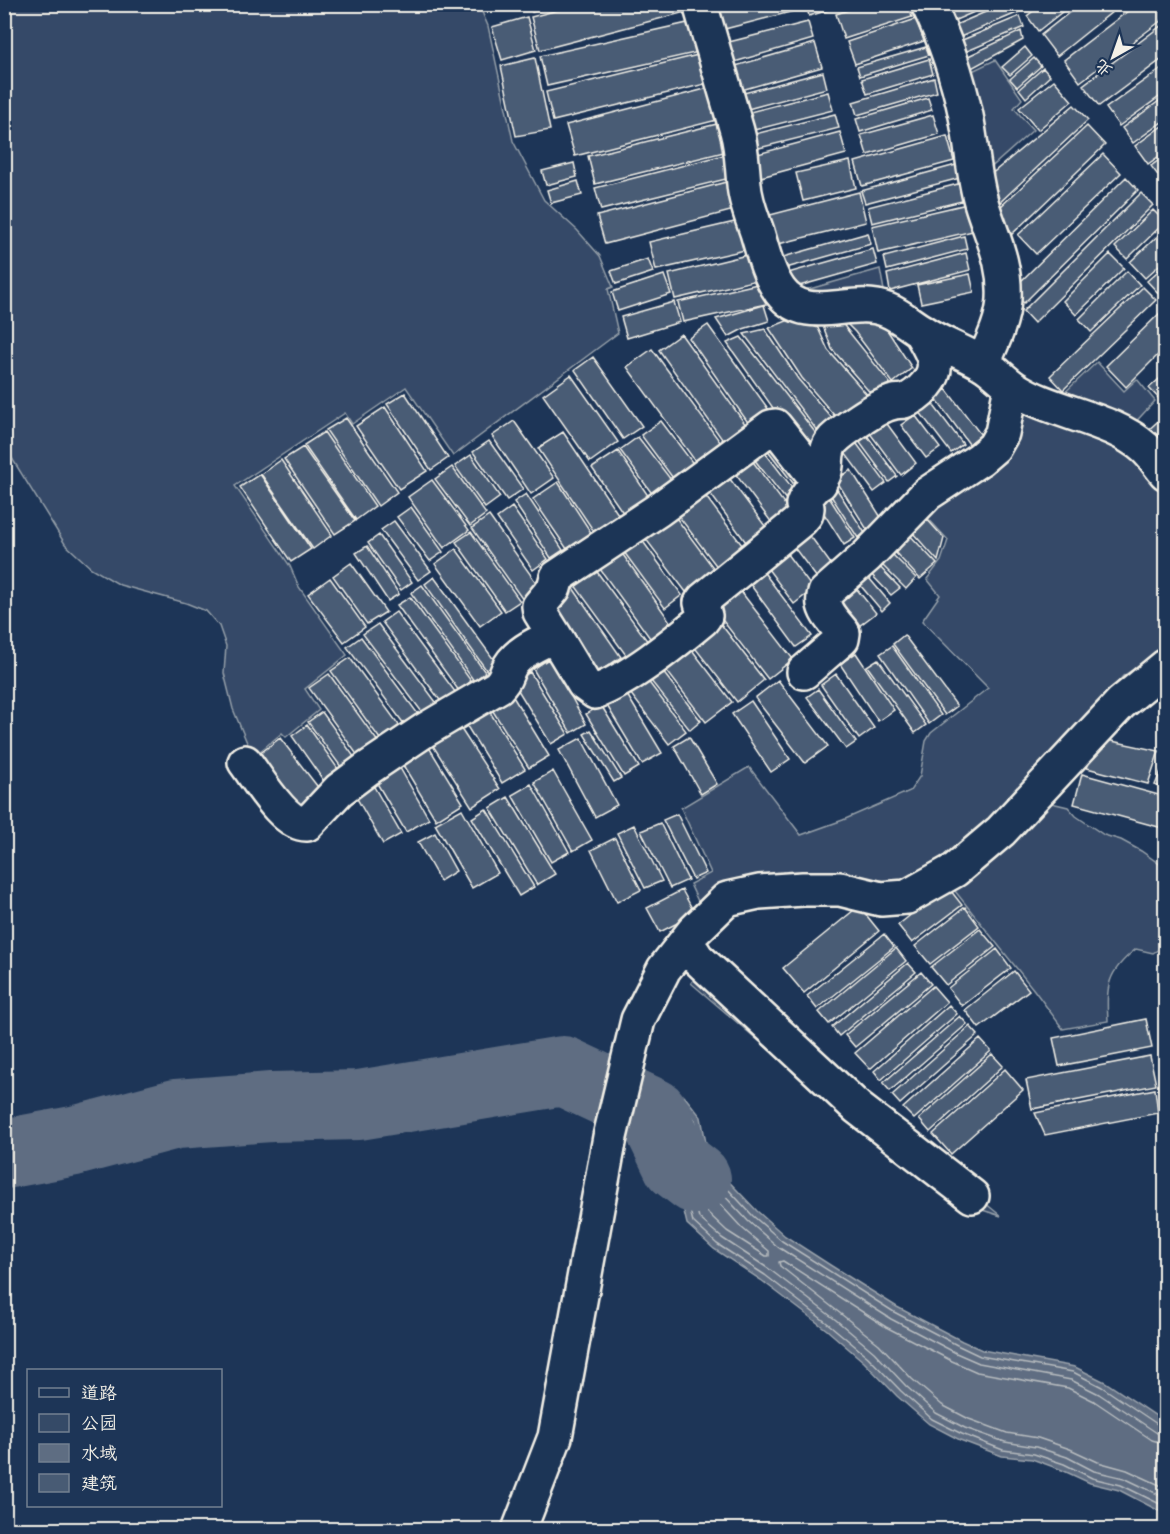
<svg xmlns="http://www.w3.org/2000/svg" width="1170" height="1534" viewBox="0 0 1170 1534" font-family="Sriracha,'LXGW WenKai TC',sans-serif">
	<rect width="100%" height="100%" fill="#1d3557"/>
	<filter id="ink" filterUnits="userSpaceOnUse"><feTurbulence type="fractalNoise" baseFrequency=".0167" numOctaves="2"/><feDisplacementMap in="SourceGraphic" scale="12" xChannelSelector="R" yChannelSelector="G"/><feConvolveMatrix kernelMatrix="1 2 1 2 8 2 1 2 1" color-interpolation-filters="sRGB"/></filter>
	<g filter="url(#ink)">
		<!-- green -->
		<path fill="#354a67" stroke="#949ea8" stroke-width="1.5" d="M5,5H479L488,26L513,141L544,200L577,230L600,256L613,287L608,289L618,333L453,456L406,387L352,424L345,413L235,486L290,566L299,587L347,655L305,689L319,710L286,737L282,733L253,757L233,709L224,673L226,646L219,626L206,611L186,603L120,585L91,568L65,544L5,447Z
			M995,60L1022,99L1014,108L1033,130L987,171L964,75Z
			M880,269L886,301L792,294Z
			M1097,362L1124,391L1137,379L1155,401L1129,429L1061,396Z
			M1017,408L1131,446L1165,481V649L1123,676L1023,792L918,883L703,912L690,884L711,873L681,808L749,767L801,835L843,820L910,791L920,776L926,741L931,733L988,688L922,621L940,595L927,579L941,561L948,540L923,513Z
			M1043,801L1068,807L1076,816L1104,835L1121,840L1141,851L1165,868V945L1153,953L1136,949C1107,972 1106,986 1108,1021L1063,1029L1034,990L947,881Z
			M698,974L985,1203L1001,1216L970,1206L828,1100L691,983Z"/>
		<!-- water -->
		<path fill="#5e6d82" stroke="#9aa2ab" stroke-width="1.5" d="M647,1079L685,1097L701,1117L706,1143L717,1169L757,1211L785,1236L830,1265L897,1307L962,1341L982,1350L1075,1367L1105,1382L1165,1422V1514L1119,1490L1090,1483L1062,1470L1032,1459L1002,1456L960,1440L929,1424L897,1396L864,1362L827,1330L761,1280L714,1249L687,1224L678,1186L656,1156L647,1138L631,1126Z"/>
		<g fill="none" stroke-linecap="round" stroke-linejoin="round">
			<!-- shore -->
			<path stroke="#b8bcbf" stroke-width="1.5" d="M660,1111H663C678,1118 681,1131 684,1147L683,1150L679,1149L666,1125L659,1118Z
				M704,1191H708L742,1228L769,1251V1256H766L727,1231L708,1213L703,1194Z
				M1166,1427L1160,1426L1102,1387L1073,1372L980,1356L959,1346L894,1312L782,1241L753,1216L713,1173L701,1145L695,1120L681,1102L655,1088H650L639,1123L652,1134L661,1153L683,1183L693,1222L717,1244L765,1275L831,1326L868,1357L901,1391L932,1419L962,1434L1003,1450L1034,1454L1064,1464L1092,1478L1121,1485L1166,1507
				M1166,1435L1157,1433L1099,1394L1071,1380L979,1363L956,1353L891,1319L778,1247L748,1221L707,1177L694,1147L688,1122L676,1107L658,1098L655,1099L648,1121L659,1130L668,1149L690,1180L699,1218L722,1238L769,1269L836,1320L874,1352L906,1386L936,1413L965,1428L1005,1442L1036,1447L1067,1457L1094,1471L1124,1478L1166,1498
				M1166,1444L1152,1440L1094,1401L1068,1388L977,1372L952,1361L886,1327L783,1261L779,1262L780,1266L879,1344L912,1379L942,1405L969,1419L1007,1433L1038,1438L1070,1449L1098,1462L1127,1470L1166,1488"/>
			<!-- river -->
			<path stroke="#5e6d82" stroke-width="70" d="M4,1154L74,1141L176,1114L271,1107L359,1105L563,1071L653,1113L678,1165L696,1179"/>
		</g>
		<!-- building -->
		<path fill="#485b74" stroke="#f4f1e8" stroke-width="1.5" d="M530,4H561L532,12Z
			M581,4H691L693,10L540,50L531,17Z
			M731,4H792L794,11L721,30L715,8Z
			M806,4H848L809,16Z
			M866,4H908L912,17L844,39L836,14Z
			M967,4H993L951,22L947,13Z
			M1004,4H1016L1019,12L958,38L953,26Z
			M1042,4H1072L1038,31L1027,16Z
			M1080,4H1122L1057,56L1041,35Z
			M1137,4H1166V17L1080,82L1064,60Z
			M1020,16L1024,27L965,52L960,41Z
			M527,17L536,50L502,60L492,27Z
			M916,19L924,41L855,64L847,42Z
			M692,22L699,52L547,86L540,56Z
			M808,22L813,39L731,63L725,43Z
			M1166,22V56L1099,106L1083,85Z
			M1021,31L1023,40L968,70L964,58Z
			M815,43L822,67L738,91L732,67Z
			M926,47L929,55L860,76L857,67Z
			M1025,47L1032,56L1010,75L1002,67Z
			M698,55L705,84L553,121L546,92Z
			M535,58L550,130L516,136L501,66Z
			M1034,58L1041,66L1017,87L1010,79Z
			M929,59L933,74L867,94L862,79Z
			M1166,65V92L1119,126L1106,108Z
			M1043,68L1050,76L1026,98L1019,89Z
			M823,72L827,88L744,110L740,94Z
			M934,78L937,92L857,115L853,102Z
			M1054,80L1072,101L1038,130L1019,108Z
			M709,88L717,120L575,156L566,125Z
			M828,92L833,110L750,131L746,113Z
			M1166,96V119L1133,143L1122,128Z
			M928,98L932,110L860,132L856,119Z
			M1074,105L1088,120L997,205L989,176Z
			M835,114L839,128L755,149L751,135Z
			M933,115L939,134L867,155L861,135Z
			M1166,123V151L1148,164L1135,146Z
			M717,124L724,152L595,184L588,156Z
			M1087,126L1105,145L1010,236L998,209Z
			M840,132L846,154L761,177L754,155Z
			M947,136L954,161L862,186L855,162Z
			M1103,154L1121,173L1036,254L1018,235Z
			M724,155L730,178L601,210L595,188Z
			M1166,155V186L1151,166Z
			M850,161L856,188L803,201L796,173Z
			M574,163L577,177L546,185L542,171Z
			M956,165L960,178L865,203L861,191Z
			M1126,177L1138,190L1024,303L1011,291Z
			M578,181L582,195L551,203L547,190Z
			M730,181L738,209L605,244L597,216Z
			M962,183L966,200L872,223L868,207Z
			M859,192L866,222L778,244L770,215Z
			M1141,193L1153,205L1034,323L1023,311Z
			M967,204L973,231L878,253L872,226Z
			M1153,210L1165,222L1127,259L1115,247Z
			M739,221L745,250L656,270L649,242Z
			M1166,228V259L1145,278L1130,262Z
			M868,233L871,244L786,268L783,257Z
			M964,236L967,249L887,270L884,257Z
			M873,249L877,264L792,288L788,273Z
			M966,253L970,270L890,291L887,274Z
			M751,254L757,280L675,299L669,274Z
			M1110,254L1124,268L1076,315L1063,301Z
			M648,259L653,272L616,284L611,271Z
			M1166,264V289L1160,295L1147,281Z
			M1127,271L1140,285L1091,332L1079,319Z
			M970,274L974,292L921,303L917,285Z
			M664,275L671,294L618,311L612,292Z
			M762,283L766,304L683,322L678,302Z
			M1143,287L1156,300L1063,390L1050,376Z
			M674,302L680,322L627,338L621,317Z
			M764,305L769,321L743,329L728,337L716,319Z
			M1166,307V347L1126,387L1106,366Z
			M878,316L912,368L893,383L855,332L842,319Z
			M837,317L890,383L873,396L832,349L823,326Z
			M794,318L818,328L828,350L870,398L840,422L802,378L769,328Z
			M708,325L769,410L749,424L689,338Z
			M765,329L798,379L837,424L821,436L744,334Z
			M681,334L746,425L724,442L659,350Z
			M741,337L818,436L802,449L727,343Z
			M652,349L726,450L701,469L627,367Z
			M593,357L642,426L623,439L575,370Z
			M1166,373V406L1149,388Z
			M571,375L618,442L590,462L543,395Z
			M946,389L981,435L969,444L935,398Z
			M405,393L448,458L431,470L387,404Z
			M931,402L963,444L951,453L919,411Z
			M385,407L427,471L399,489L356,426Z
			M1166,414V445L1160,450L1145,433Z
			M915,415L940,448L926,458L901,425Z
			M882,417L916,463L901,475L866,428Z
			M346,418L397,492L378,506L326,430Z
			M514,421L554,478L531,494L492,436Z
			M661,421L698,470L678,485L641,435Z
			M863,430L897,476L889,482L855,436Z
			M324,432L375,506L356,520L304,445Z
			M563,432L620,517L595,533L538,448Z
			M775,434L811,481L799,491L763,444Z
			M638,437L675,485L656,499L620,450Z
			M854,440L886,483L874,492L842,449Z
			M489,441L523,489L507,500L473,452Z
			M760,446L797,494L787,501L750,454Z
			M303,447L355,521L335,534L284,459Z
			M618,451L651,500L626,517L592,468Z
			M471,455L500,497L485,508L455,466Z
			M748,455L789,510L772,523L731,468Z
			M281,460L332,535L313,549L261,474Z
			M452,467L486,514L470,526L435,479Z
			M851,470L884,522L868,531L836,480Z
			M724,471L768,530L748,545L704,485Z
			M260,474L311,549L291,562L240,487Z
			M432,480L469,530L444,548L408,497Z
			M558,482L592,534L567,549L533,499Z
			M833,483L865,533L858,538L826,488Z
			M701,490L745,549L718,568L674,510Z
			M825,491L855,538L844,545L814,498Z
			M526,494L563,550L551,558L514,502Z
			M411,507L443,552L430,561L397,517Z
			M512,507L548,559L533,570L497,518Z
			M671,511L715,570L686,592L642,534Z
			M489,516L540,588L523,600L472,528Z
			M925,517L944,538L938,561L911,531Z
			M394,521L431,571L418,580L381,530Z
			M803,526L836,571L820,582L787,538Z
			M471,532L520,601L505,611L456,542Z
			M907,532L937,564L920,579L891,548Z
			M379,535L412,582L401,590L368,543Z
			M639,536L682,595L665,608L621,548Z
			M367,546L399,594L388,601L356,553Z
			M781,546L813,589L794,604L762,561Z
			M456,549L501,611L480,626L435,564Z
			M619,549L676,630L655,645L597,565Z
			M887,549L916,578L906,589L877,560Z
			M875,562L900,588L891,595L867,570Z
			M351,563L386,612L367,624L333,576Z
			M759,566L812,636L796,647L744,576Z
			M595,569L651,646L631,662L574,584Z
			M864,572L890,603L882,611L855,579Z
			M434,577L497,664L487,671L425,584Z
			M330,578L365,627L344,642L308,594Z
			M852,583L876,613L859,626L835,597Z
			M422,585L485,672L474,681L411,593Z
			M573,588L621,657L597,673L549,604Z
			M739,589L793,659L768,679L713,608Z
			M410,597L471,681L459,691L397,605Z
			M396,612L456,693L442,703L382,622Z
			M717,619L764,680L737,702L689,640Z
			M378,624L439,706L425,716L363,634Z
			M904,635L957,706L945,715L893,644Z
			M361,637L421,718L407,728L347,647Z
			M689,646L732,702L706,722L663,666Z
			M892,646L941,715L929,724L880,654Z
			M856,653L894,710L878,721L840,664Z
			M350,658L404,732L385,746L331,671Z
			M550,658L586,724L571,733L533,669Z
			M878,659L926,725L915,733L867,666Z
			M659,667L701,721L690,730L647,676Z
			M530,672L568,734L551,744L513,682Z
			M329,674L381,746L361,760L309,688Z
			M836,674L874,728L859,739L821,685Z
			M644,676L686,731L669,744L627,689Z
			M778,680L828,746L805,763L755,698Z
			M623,688L662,753L642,764L603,699Z
			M818,689L856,742L846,749L807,697Z
			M512,695L549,756L529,768L491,708Z
			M751,701L790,759L771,772L732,714Z
			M601,705L639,767L624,776L586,714Z
			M488,709L525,769L502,783L465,723Z
			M322,712L360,765L347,775L308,722Z
			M457,723L500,789L472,807L430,741Z
			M307,725L343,776L328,787L292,736Z
			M591,730L621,778L614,782L584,734Z
			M689,737L717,784L701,794L674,746Z
			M280,738L324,795L303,812L258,755Z
			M581,738L617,805L595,817L559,750Z
			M1107,740L1159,751L1148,784L1087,768L1091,758Z
			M427,744L463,803L436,820L400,760Z
			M396,761L429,819L406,832L372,775Z
			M553,771L592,840L573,851L534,782Z
			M1161,771L1166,772V789L1155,785Z
			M1082,774L1166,797V829L1074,804Z
			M369,778L401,834L383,844L351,788Z
			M531,784L569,852L551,862L512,795Z
			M508,797L555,874L537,885L490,808Z
			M462,809L498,873L472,888L435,824Z
			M486,809L534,887L519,896L472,818Z
			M677,814L706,873L693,879L663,820Z
			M660,823L688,880L670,888L641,831Z
			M634,825L662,881L645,888L617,833Z
			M435,833L456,871L440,881L418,842Z
			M615,838L641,890L617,902L591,850Z
			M947,886L962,905L912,943L898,925Z
			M682,890L695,914L660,932L647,908Z
			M859,906L879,931L804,993L783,968Z
			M965,907L979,926L930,964L915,946Z
			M980,929L995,947L946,985L931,967Z
			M884,934L894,947L817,1009L807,996Z
			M896,948L906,961L829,1024L819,1012Z
			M997,949L1011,968L962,1006L948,988Z
			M908,963L916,972L839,1036L832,1027Z
			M1014,971L1029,990L979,1028L965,1010Z
			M921,972L931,984L855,1047L845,1035Z
			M933,986L947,1002L870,1069L855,1053Z
			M949,1005L957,1014L881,1080L874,1071Z
			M960,1016L967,1024L890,1091L883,1083Z
			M1146,1019L1152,1048L1059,1066L1053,1038Z
			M970,1026L978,1035L900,1104L892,1095Z
			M980,1039L991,1051L914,1119L903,1108Z
			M992,1054L1003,1066L930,1132L919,1119Z
			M1150,1056L1156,1085L1032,1109L1026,1080Z
			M1005,1069L1023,1090L951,1154L933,1134Z
			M1155,1089L1158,1113L1045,1135L1035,1113Z"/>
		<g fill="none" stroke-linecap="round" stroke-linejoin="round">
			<!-- minor casing -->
			<g stroke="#f4f1e8" stroke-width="38">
				<path id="minor" d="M700,4L737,131C742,149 742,166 744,184C745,201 752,217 757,232C763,252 768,274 780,291C807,327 851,295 887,310C900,315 909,324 921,331C940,344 962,351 982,363C993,369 1002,380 1014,388C1052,413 1112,418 1145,448C1153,455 1159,465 1166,473
					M928,4C945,39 958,78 966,116C972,144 973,174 981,202C991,236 1006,260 1004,299C1003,321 992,343 983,363
					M555,636L540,612L539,606L554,588L557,577L658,510L771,427L775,426L779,431L820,483
					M804,672L842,639L843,633C834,621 819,609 825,593L867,556L927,494L980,459L994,447L1002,433L1009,397L1014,388
					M245,762C258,779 284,825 307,824L339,790L367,769L425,730L498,687C507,678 505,675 510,666C519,651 540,642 555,636L584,684L595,692C630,679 673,644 702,620L705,616L701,603L704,599L801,520L806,514L807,508L803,504C807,491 819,486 824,474C829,462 823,451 833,440C842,431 878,406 891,403C895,401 900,402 904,401C914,398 920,392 926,385C943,365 931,351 920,331
					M686,941L697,958L858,1108L972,1196
					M519,1530L555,1437L610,1137L638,1020L664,969L694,931L727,899L759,892L803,889H840L881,899L907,897L955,870L1001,831L1121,703L1166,666"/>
			</g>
			<!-- minor -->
			<use href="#minor" stroke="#1d3557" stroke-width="33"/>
		</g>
	</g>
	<!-- margin -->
	<rect width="1170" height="1534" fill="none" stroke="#1d3557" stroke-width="24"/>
	<rect x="12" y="12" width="1146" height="1510" fill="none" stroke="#f4f1e8" stroke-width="2" filter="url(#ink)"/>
	<!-- legend -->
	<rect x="27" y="1369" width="195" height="138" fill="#1d3557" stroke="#738091" stroke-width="1.5"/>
	<rect x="39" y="1388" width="30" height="9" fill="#1d3557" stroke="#738091" stroke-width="1.5"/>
	<text x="81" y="1399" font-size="18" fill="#f4f1e8">道路</text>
	<rect x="39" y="1414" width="30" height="18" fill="#354a67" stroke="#738091" stroke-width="1.5"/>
	<text x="81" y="1429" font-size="18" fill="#f4f1e8">公园</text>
	<rect x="39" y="1444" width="30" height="18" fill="#5e6d82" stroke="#738091" stroke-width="1.5"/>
	<text x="81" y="1459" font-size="18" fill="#f4f1e8">水域</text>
	<rect x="39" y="1474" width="30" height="18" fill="#485b74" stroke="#738091" stroke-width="1.5"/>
	<text x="81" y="1489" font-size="18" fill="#f4f1e8">建筑</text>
	<!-- north arrow -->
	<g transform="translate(1113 57) rotate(220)" stroke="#1d3557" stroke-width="4.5" paint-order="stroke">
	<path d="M0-4.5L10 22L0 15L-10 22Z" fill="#f4f1e8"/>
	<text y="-9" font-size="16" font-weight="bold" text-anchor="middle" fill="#f4f1e8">北</text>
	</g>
</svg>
